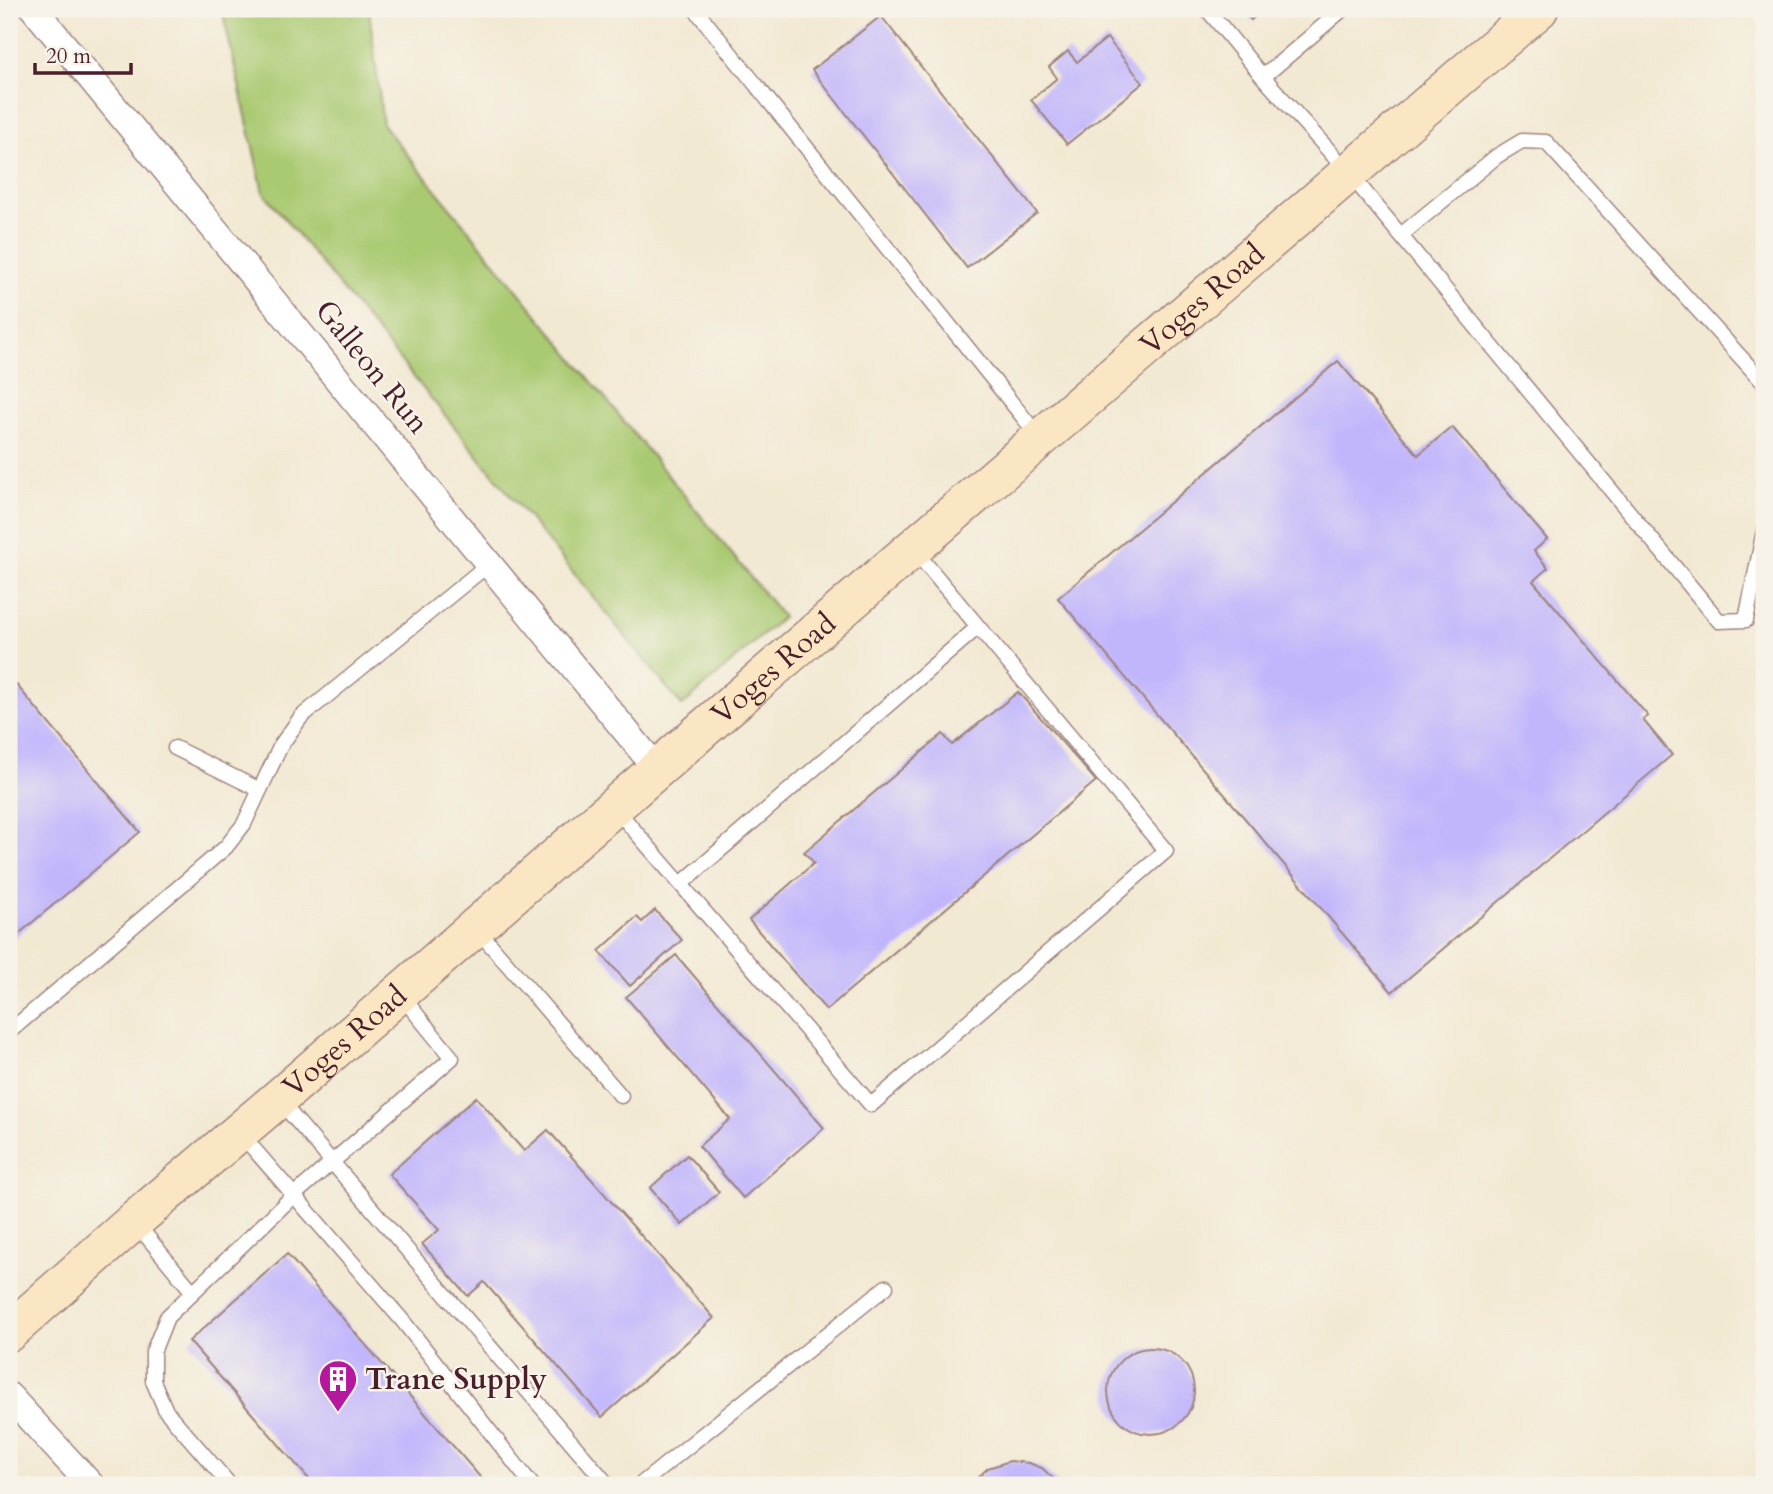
<svg xmlns="http://www.w3.org/2000/svg" width="1773" height="1494" viewBox="0 0 1773 1494" font-family="Cardo,serif">
	<rect width="100%" height="100%" fill="#f7f3e8"/>
	<filter id="ink" filterUnits="userSpaceOnUse"><feTurbulence type="fractalNoise" baseFrequency=".0143" numOctaves="2"/><feDisplacementMap in="SourceGraphic" scale="14" xChannelSelector="R" yChannelSelector="G"/><feConvolveMatrix kernelMatrix="1 2 1 2 8 2 1 2 1" color-interpolation-filters="sRGB"/></filter>
	<filter id="wash" filterUnits="userSpaceOnUse"><feTurbulence type="fractalNoise" baseFrequency=".00686" numOctaves="4" result="noise"/><feDisplacementMap in="SourceGraphic" scale="28" xChannelSelector="R" yChannelSelector="G"/><feGaussianBlur stdDeviation="1.57" result="paint"/><feColorMatrix in="noise" values="0 0 0 0 0 0 0 0 0 0 0 0 0 0 0 0 0 1.4 0 .05"/><feComposite in="paint" operator="in"/></filter>
	<g filter="url(#wash)">
		<rect width="100%" height="100%" fill="#f2e9d3"/>
		<!-- green -->
		<path fill="#aaca72" stroke="#7a744e" stroke-width="2" d="M222,9H369L383,125L783,617L682,706L263,192Z"/>
		<g id="blocks">
			<!-- building -->
			<path fill="#c1b6fc" d="M1241,9H1264L1251,20Z
				M881,16L1037,213L967,268L812,70Z
				M1107,38L1143,83L1067,144L1031,100L1057,78L1049,67L1068,51L1077,62Z
				M1338,361L1418,455L1452,427L1547,539L1534,551L1548,568L1533,581L1648,716L1643,720L1672,755L1392,992L1058,598Z
				M9,676L140,832L9,942Z
				M1018,692L1096,781L826,1010L749,920L814,863L804,852L943,734L952,745Z
				M655,910L682,940L630,986L599,951L637,917L642,922Z
				M676,955L824,1128L743,1198L699,1146L730,1119L626,997Z
				M476,1097L524,1151L548,1130L714,1318L602,1417L484,1282L468,1296L422,1244L439,1230L389,1174Z
				M687,1155L719,1192L682,1225L650,1188Z
				M287,1254L487,1485H314L189,1341Z
				M1108 1391a43 43 0 1 1 86 0a43 43 0 1 1-86 0Z
				M1010,1461L1029,1463L1042,1468L1060,1485H970L988,1468Z"/>
		</g>
	</g>
	<g filter="url(#ink)">
		<use href="#blocks" fill-opacity="0" stroke="#9e847f" stroke-width="2"/>
		<g fill="none" stroke-linecap="round" stroke-linejoin="round">
			<!-- lane casing -->
			<g stroke="#9e847f" stroke-width="17">
				<path id="lane" d="M695,9L1040,438
					M1207,9L1263,77L1349,173L1719,621L1746,620L1764,531
					M1263,77L1343,9
					M1401,235L1497,156L1522,141L1546,142L1764,383
					M175,748L260,790
					M615,808L871,1105L1166,851L914,550
					M681,884L978,627
					M476,928L621,1096
					M9,1032L226,847L244,824L281,745L301,717L490,563
					M279,1100L608,1485
					M240,1133L402,1320L532,1485
					M135,1222L192,1291
					M230,1485L166,1411L153,1381V1352L167,1317L293,1196L452,1058L400,994
					M640,1485L886,1287"/>
			</g>
			<!-- street casing -->
			<g stroke="#9e847f" stroke-width="29">
				<path id="street" d="M34,9L657,769
					M9,1396L91,1485"/>
			</g>
			<!-- secondary casing -->
			<g stroke="#9e847f" stroke-width="41">
				<g id="secondary">
					<path id="s1" d="M9,1332L134,1221L278,1099L732,704L1539,9"/>
				</g>
			</g>
			<!-- lane -->
			<use href="#lane" stroke="#fff" stroke-width="14"/>
			<!-- street -->
			<use href="#street" stroke="#fff" stroke-width="26"/>
			<!-- secondary -->
			<use href="#secondary" stroke="#fbe6c4" stroke-width="38"/>
		</g>
	</g>
	<!-- icons -->
	<defs>
		<g id="building-pin" transform="scale(2.0125)"><path d="M0 17L-7.5 6A9.5 9.5 0 1 1 7.5 6Z" fill="#b5179e" stroke="#f7f3e8"/><path d="M-4-6H4V6H1V3H-1V6H-4ZM-2.5-4.3h1.7v1.8h-1.7ZM.8-4.3h1.7v1.8H.8ZM-2.5-1h1.7V.8h-1.7ZM.8-1h1.7V.8H.8Z" fill="#fff"/></g>
	</defs>
	<g fill-rule="evenodd">
		<use href="#building-pin" x="338" y="1379"/>
	</g>
	<g text-anchor="middle" dominant-baseline="central" stroke-width="5" stroke-linejoin="round" paint-order="stroke">
		<!-- street labels -->
		<g font-size="30" fill="#4a1f2b" stroke="#f7f3e8">
			<text stroke="none"><textPath href="#s1" startOffset="1578">Voges Road</textPath></text>
			<text transform="translate(372 367) rotate(51)">Galleon Run</text>
			<text stroke="none"><textPath href="#s1" startOffset="1012">Voges Road</textPath></text>
			<text stroke="none"><textPath href="#s1" startOffset="444">Voges Road</textPath></text>
		</g>
		<!-- poi labels -->
		<g font-size="30" font-weight="bold" fill="#4a1f2b" stroke="#f7f3e8" text-anchor="start">
			<text x="365" y="1379">Trane Supply</text>
		</g>
	</g>
	<!-- margin -->
	<rect width="1773" height="1494" fill="none" stroke="#f7f3e8" stroke-width="35"/>
	<!-- scale -->
	<path d="M35 63v10h96v-10" fill="none" stroke="#4a1f2b" stroke-width="3.5"/>
	<text x="46" y="63" font-size="21" fill="#4a1f2b" stroke="#f7f3e8" stroke-width="5" paint-order="stroke">20 m</text>
</svg>
